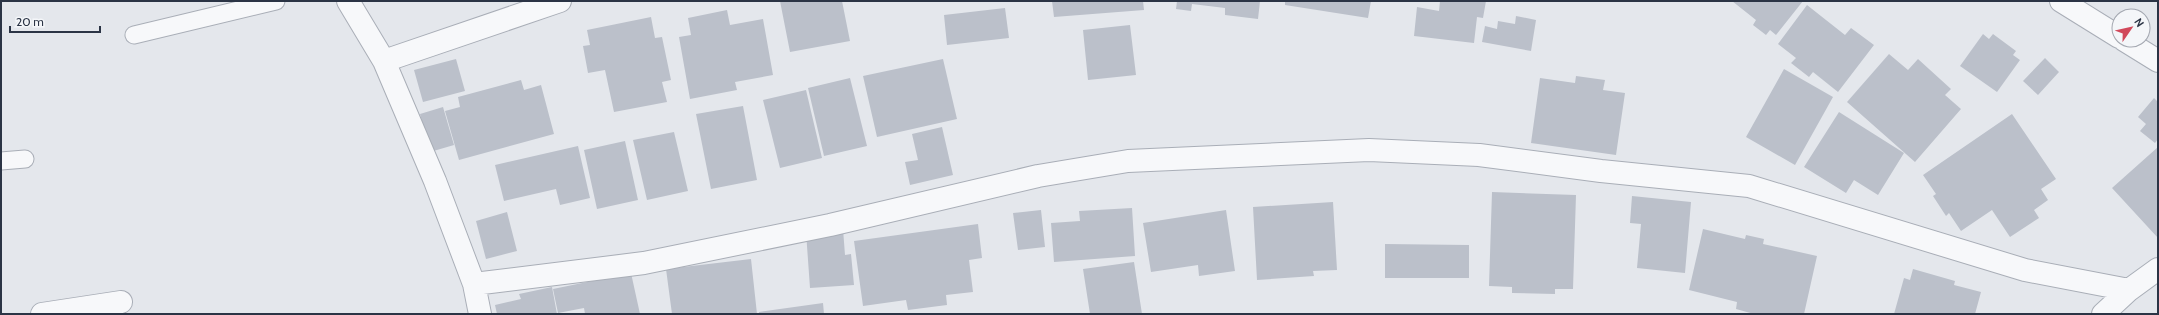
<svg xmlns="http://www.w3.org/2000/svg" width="2159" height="315" viewBox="0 0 2159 315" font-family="Cabin,sans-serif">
	<rect width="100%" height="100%" fill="#e4e7ec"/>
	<!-- building -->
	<path fill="#bbc0ca" d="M780,1H842L850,41L790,52Z
		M1052,1H1143L1144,10L1054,17Z
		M1177,1H1260L1258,19L1225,15V8L1192,4L1191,11L1176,9Z
		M1285,1H1371L1368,18L1285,5Z
		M1440,1H1486L1483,18L1477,17L1474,43L1414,36L1417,7L1439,11Z
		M1732,1H1803L1776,35L1770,30L1766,35L1753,25L1756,20Z
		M1807,5L1845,35L1851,28L1874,45L1838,92L1813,72L1809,77L1791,63L1796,58L1778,44Z
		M1005,8L1009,38L947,45L944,15Z
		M727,10L730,25L763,19L773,75L735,82L737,90L690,99L679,37L691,35L688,18Z
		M1516,16L1536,20L1531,51L1482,42L1485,26L1497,29L1498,21L1515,24Z
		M651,17L655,38L662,37L671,80L662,82L667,102L614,112L605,70L588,73L583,46L590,45L587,30Z
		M1130,25L1136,75L1088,80L1083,30Z
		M1983,34L1989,39L1993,34L2016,51L2013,55L2020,60L1997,92L1960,66Z
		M1889,54L1908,70L1918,59L1951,89L1945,95L1961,109L1915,162L1847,102Z
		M2045,58L2059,72L2038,95L2023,81Z
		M456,59L465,91L423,102L414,70Z
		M943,59L957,119L877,137L863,76Z
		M1784,69L1833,97L1795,165L1746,137Z
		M1576,76L1605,80L1603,90L1625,93L1616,155L1531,143L1540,78L1575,83Z
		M850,78L867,146L824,156L808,88Z
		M521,80L524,90L541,85L554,134L459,160L445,111L460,107L458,97Z
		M806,90L822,158L780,168L763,100Z
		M2154,98L2158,102V139L2155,143L2140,131L2146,124L2138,117Z
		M743,106L757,180L711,189L696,114Z
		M443,107L454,145L430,152L420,114Z
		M1839,112L1904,153L1878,195L1854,180L1846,193L1804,167Z
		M2012,114L2056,179L2041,189L2048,200L2034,210L2039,218L2010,237L1992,210L1961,231L1949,213L1946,216L1933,196L1936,194L1923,175Z
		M942,127L953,175L910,185L905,162L918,160L912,134Z
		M674,132L688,191L647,200L633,140Z
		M625,141L638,200L597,209L584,150Z
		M578,146L590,198L560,205L556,189L504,201L495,165Z
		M2158,147V238L2112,188Z
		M1492,192L1576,195L1573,289H1555V294L1512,293V287L1489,286Z
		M1632,196L1691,202L1685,273L1637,268L1641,224L1630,223Z
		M1333,202L1337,270L1313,271L1314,276L1257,280L1253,207Z
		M1132,208L1135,256L1054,262L1051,223L1080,221L1079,211Z
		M1041,210L1045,247L1018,250L1013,213Z
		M1226,210L1235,271L1199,276L1198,265L1151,272L1143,223Z
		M507,212L517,251L486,259L476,221Z
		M978,224L982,258L969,260L973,292L946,295L947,305L908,310L906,300L863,306L854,241Z
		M843,229L845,255L851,254L854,285L810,288L806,232Z
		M1703,229L1745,239L1746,235L1764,239L1763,244L1817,256L1804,314H1754L1736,309L1737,302L1689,290Z
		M1385,244L1469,245V278H1385Z
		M751,259L757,314H672L666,269Z
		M1134,262L1142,314H1090L1083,269Z
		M1913,269L1955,281L1954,285L1981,292L1975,314H1894L1904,278L1910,280Z
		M631,273L640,314H585L584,308L558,313L553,289Z
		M552,287L557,314H497L495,305L521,299L519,294Z
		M823,303L824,314H759V312Z"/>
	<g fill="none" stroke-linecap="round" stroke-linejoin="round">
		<!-- service casing -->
		<g stroke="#a9aeb7" stroke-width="19">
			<path id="service" d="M134,35L276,1
				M1,161L25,159"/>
		</g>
		<!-- minor casing -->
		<g stroke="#a9aeb7" stroke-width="24">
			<path id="minor" d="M348,1L384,61L435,181L474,284L480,314
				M2061,1L2119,37
				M2124,40L2158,61
				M384,61L560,1
				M474,284L644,263L830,225L1038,176L1128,161L1369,150L1479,155L1601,171L1749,186L2025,270L2129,290L2158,269
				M42,314L121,302
				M2103,314L2129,290"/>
		</g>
		<!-- service -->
		<use href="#service" stroke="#f7f8fa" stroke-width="17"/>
		<!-- minor -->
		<use href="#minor" stroke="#f7f8fa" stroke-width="22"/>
	</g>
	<!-- border -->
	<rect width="2159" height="315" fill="none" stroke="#2b3445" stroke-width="4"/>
	<!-- north arrow -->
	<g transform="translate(2131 28) rotate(56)"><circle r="19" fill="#f4f6f9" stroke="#a4a8b1"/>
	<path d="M0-3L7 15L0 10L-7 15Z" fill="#d1495b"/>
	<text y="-6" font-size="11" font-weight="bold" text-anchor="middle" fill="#2b3445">N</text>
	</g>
	<!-- scale -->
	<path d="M10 26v6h90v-6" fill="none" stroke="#2b3445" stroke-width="2"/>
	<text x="16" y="26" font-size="12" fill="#2b3445" stroke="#f4f6f9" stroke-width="3" paint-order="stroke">20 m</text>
</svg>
